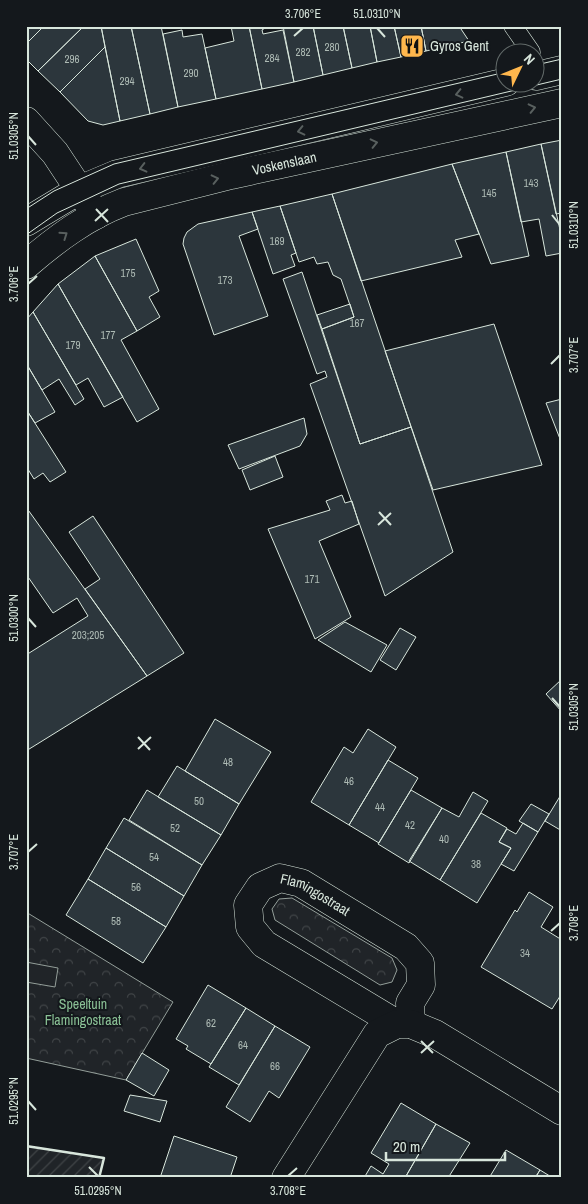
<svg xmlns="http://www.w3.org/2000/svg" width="588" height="1204" viewBox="0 0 588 1204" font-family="'Archivo Narrow',sans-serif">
	<defs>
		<pattern id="park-crowns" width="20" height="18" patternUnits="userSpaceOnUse" patternTransform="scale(1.25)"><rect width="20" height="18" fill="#202428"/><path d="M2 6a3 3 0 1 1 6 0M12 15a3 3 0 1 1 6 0" fill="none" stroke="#404447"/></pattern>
		<pattern id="garden-furrows" width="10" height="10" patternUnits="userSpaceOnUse" patternTransform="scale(1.25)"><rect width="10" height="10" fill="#202428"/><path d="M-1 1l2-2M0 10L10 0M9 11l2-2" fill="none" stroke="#404447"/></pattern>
	</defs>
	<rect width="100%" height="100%" fill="#14181c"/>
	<!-- park -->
	<path fill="url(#park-crowns)" stroke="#939e99" d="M292,898L392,958L397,970L392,982L380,985L275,920L272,909L279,899Z
		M26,912L173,1002L126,1080L26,1058Z"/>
	<!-- garden -->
	<path fill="url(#garden-furrows)" stroke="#939e99" d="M26,1146L104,1158L99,1178H26Z"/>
	<!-- pitch -->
	<path fill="#202428" stroke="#939e99" d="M26,962L58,968L55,987L26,982Z"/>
	<!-- building -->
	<path fill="#2c363c" stroke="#d8e6dc" d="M26,26H44L26,44Z
		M44,26H84L38,71L26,59V44Z
		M84,26H101L105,47L60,92L38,71Z
		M101,26H131L150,114L120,121Z
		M131,26H161L178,107L150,114Z
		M231,26H249L262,89L216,99L205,48L234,41Z
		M249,26H268L262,30L263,34L283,30L294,82L262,89Z
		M283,26H313L323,75L294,82Z
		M313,26H343L352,68L323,75Z
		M343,26H370L377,62L352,68Z
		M370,26H394L401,57L377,62Z
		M394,26H421L426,51L401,57Z
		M421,26H459L469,41L426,51Z
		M182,30L183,37L202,34L216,99L178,107L163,34Z
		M105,47L120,121L103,125L88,121L60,92Z
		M562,140V213L556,214L541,144Z
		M541,144L562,239V253L546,256L539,219L521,222L506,152Z
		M506,152L529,256L491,264L452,164Z
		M452,164L479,234L455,240L462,257L361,281L332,194Z
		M332,194L411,427L360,444L322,329L354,317L341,279L333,275L328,262L317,264L314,257L299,262L280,206Z
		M280,206L296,253L291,255L295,266L273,274L252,212Z
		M252,212L258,229L239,236L268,316L214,335L183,244L184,238L187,232L198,224Z
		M136,239L159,291L149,297L160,317L137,331L95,256Z
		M95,256L137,331L121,340L159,409L137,422L58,284Z
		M302,272L360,444L411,427L453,552L385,596L310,384L327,377L325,371L317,374L283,279Z
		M58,284L123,397L104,407L88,378L76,385L33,312Z
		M350,304L354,317L322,329L317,315Z
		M33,312L84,399L75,405L59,379L42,390L26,363V320Z
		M494,324L542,465L433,490L385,351Z
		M26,363L55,412L35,423L26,409Z
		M562,399V444L546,403Z
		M26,409L66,472L50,482L43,473L34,479L26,466Z
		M304,418L307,434L300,446L239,469L228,445Z
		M275,456L283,477L250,490L242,470Z
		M342,495L345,503L352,501L359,524L319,541L351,617L315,639L268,529L330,510L326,501Z
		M26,507L147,676L26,751V655L88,616L77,598L53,613L26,574Z
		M93,516L184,653L147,676L85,589L100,579L69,532Z
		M345,622L387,645L371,672L318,640Z
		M400,628L416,637L396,670L380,660Z
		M562,679V712L546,694Z
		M215,719L271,752L239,804L185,771Z
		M368,729L396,747L349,825L311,802L344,747L353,753Z
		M388,760L418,778L379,843L349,825Z
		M177,766L239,804L221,835L158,797Z
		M147,790L221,835L202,865L129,820Z
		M411,790L442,808L409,863L378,844Z
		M473,792L488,801L440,880L409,861L442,808L459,817Z
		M562,793V831L545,821Z
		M531,804L549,814L538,832L519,821Z
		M481,813L507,828L499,842L511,848L477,903L440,880Z
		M124,818L202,865L184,896L106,848Z
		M523,823L538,832L514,871L501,864L511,848L499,842L507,829L516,834Z
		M106,848L184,896L166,927L88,879Z
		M88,879L166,927L143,963L66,915Z
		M529,892L553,907L541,927L562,940V993L552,1009L481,967L515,910L517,912Z
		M208,985L246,1008L211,1064L186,1049L188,1046L176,1039Z
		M246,1008L275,1026L239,1085L209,1067Z
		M275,1026L310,1047L279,1098L269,1091L250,1122L226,1107Z
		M142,1053L169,1070L154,1096L126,1080Z
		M130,1095L167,1101L160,1122L124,1111Z
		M401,1103L436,1124L405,1178H364L371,1166L383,1174L389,1164L371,1153Z
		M436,1124L470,1143L448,1178H408L406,1176Z
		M174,1136L237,1157L230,1178H160Z
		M506,1150L540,1170L535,1178H489Z
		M540,1170L553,1178H535Z"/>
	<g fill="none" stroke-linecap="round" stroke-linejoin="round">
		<!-- lane casing -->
		<g stroke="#d8e6dc" stroke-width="19">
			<path id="lane" d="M513,26L531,52"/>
		</g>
		<!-- street casing -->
		<g stroke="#d8e6dc" stroke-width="29">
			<g id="street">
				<path d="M26,121L55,153L96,215"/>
				<path id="s1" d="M397,1024L264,944L250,927L248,905L260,887L280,878L301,883L406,947L420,963L421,985L410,1003L411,1024"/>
				<path d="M286,1178L377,1034L397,1024H411L435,1034L562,1111"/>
			</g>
		</g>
		<!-- secondary casing -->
		<g stroke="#d8e6dc" stroke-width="29">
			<g id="secondary">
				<path d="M536,76L562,70"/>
				<path d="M26,222L79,190L117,174L506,82"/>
				<path id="s2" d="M26,265C56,239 87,216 124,202L231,175L562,103"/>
			</g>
		</g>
		<!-- lane -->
		<use href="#lane" stroke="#14181c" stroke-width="18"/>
		<!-- street -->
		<use href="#street" stroke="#14181c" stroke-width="28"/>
		<!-- secondary -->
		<use href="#secondary" stroke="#14181c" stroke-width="28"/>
		<!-- tram -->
		<path stroke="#d8e6dc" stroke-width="1" d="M536,65L562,59
			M26,209L54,191L114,164L506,72
			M26,235L57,213L119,184L562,79"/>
		<!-- wall -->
		<path stroke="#d8e6dc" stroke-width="2.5" d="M26,1146L104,1158L99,1178"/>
	</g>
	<!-- one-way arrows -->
	<defs><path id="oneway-chevron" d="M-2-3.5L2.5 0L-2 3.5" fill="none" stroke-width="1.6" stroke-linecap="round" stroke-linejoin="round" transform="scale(1.25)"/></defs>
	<g stroke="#59605f">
		<use href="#oneway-chevron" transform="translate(459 94) rotate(167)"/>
		<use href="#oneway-chevron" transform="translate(532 108) rotate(-13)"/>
		<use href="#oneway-chevron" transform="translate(301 131) rotate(167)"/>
		<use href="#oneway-chevron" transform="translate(374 143) rotate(-13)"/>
		<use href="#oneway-chevron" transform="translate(143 168) rotate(166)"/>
		<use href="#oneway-chevron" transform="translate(215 179) rotate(-13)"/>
		<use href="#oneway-chevron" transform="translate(64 235) rotate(-35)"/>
	</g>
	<!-- ticks -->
	<path fill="none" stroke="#d8e6dc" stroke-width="2" d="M377,28L385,37M294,36L303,28M28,136L36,145M96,209L108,222M552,215L560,225M95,221L108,209M28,284L37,276M551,364L560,355M379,512L391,525M378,525L391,513M28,618L36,627M552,698L560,707M138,737L150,750M138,749L151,737M28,852L37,844M551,931L560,923M421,1041L433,1053M421,1053L434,1041M28,1101L36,1110M89,1167L98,1176M288,1176L297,1168"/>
	<!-- icons -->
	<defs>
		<g id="restaurant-square" transform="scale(1.25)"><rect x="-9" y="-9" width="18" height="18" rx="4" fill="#ffb74d" stroke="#14181c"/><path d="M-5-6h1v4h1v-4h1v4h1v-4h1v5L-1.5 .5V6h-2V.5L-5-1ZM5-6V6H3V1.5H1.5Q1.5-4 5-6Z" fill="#111"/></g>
	</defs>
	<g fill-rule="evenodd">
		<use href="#restaurant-square" x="412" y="46"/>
	</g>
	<g text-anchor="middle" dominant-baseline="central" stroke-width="4" stroke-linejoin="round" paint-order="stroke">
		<!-- number labels -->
		<g font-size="11" fill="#adbab4">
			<text x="332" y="47">280</text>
			<text x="303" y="52">282</text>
			<text x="272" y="58">284</text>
			<text x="72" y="59">296</text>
			<text x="191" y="73">290</text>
			<text x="127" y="81">294</text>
			<text x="531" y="183">143</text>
			<text x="489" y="193">145</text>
			<text x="277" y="241">169</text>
			<text x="128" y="273">175</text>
			<text x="225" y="280">173</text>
			<text x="357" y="323">167</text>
			<text x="108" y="335">177</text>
			<text x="73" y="345">179</text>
			<text x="312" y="579">171</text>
			<text x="88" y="635">203;205</text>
			<text x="228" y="762">48</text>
			<text x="349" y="781">46</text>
			<text x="199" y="801">50</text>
			<text x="380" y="807">44</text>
			<text x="410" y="825">42</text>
			<text x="175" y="828">52</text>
			<text x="444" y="839">40</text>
			<text x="154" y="857">54</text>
			<text x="476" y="864">38</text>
			<text x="136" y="887">56</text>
			<text x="116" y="921">58</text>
			<text x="525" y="953">34</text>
			<text x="211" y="1023">62</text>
			<text x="243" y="1045">64</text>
			<text x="275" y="1066">66</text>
		</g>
		<!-- poi labels -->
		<g font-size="14" fill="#d8e6dc" stroke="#14181c" text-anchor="start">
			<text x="430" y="46">Gyros Gent</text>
		</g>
		<!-- street labels -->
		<g font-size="14" fill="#d8e6dc" stroke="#14181c">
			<text stroke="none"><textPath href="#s2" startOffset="282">Voskenslaan</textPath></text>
			<text stroke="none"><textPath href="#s1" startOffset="282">Flamingostraat</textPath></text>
		</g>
		<!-- park labels -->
		<g font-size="14" fill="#8ac095" stroke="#14181c">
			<text x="83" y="1004">Speeltuin<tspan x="83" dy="16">Flamingostraat</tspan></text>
		</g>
	</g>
	<!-- border -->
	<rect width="588" height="1204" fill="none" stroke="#14181c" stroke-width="55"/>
	<!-- north arrow -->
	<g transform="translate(520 68) rotate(47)"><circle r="24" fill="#14181c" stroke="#626a69"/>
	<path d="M0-4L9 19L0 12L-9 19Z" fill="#ffb74d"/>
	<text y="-8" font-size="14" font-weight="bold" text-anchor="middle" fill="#d8e6dc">N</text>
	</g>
	<!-- scale -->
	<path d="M386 1152v8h119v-8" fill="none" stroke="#d8e6dc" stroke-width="2.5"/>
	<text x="393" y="1152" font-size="15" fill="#d8e6dc" stroke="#14181c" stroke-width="4" paint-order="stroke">20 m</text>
	<rect x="28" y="28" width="532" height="1148" fill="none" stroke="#d8e6dc" stroke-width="2"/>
	<g font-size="12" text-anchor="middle" fill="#d8e6dc">
		<text x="303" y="18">3.706°E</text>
		<text x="377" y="18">51.0310°N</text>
		<text transform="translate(14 136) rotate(-90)" y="4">51.0305°N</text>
		<text transform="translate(574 225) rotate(-90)" y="4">51.0310°N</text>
		<text transform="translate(14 284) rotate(-90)" y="4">3.706°E</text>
		<text transform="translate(574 355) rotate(-90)" y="4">3.707°E</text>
		<text transform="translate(14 618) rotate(-90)" y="4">51.0300°N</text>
		<text transform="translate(574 707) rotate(-90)" y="4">51.0305°N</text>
		<text transform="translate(14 852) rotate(-90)" y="4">3.707°E</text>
		<text transform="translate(574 923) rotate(-90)" y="4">3.708°E</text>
		<text transform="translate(14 1101) rotate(-90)" y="4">51.0295°N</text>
		<text x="98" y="1195">51.0295°N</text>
		<text x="288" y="1195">3.708°E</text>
	</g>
</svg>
